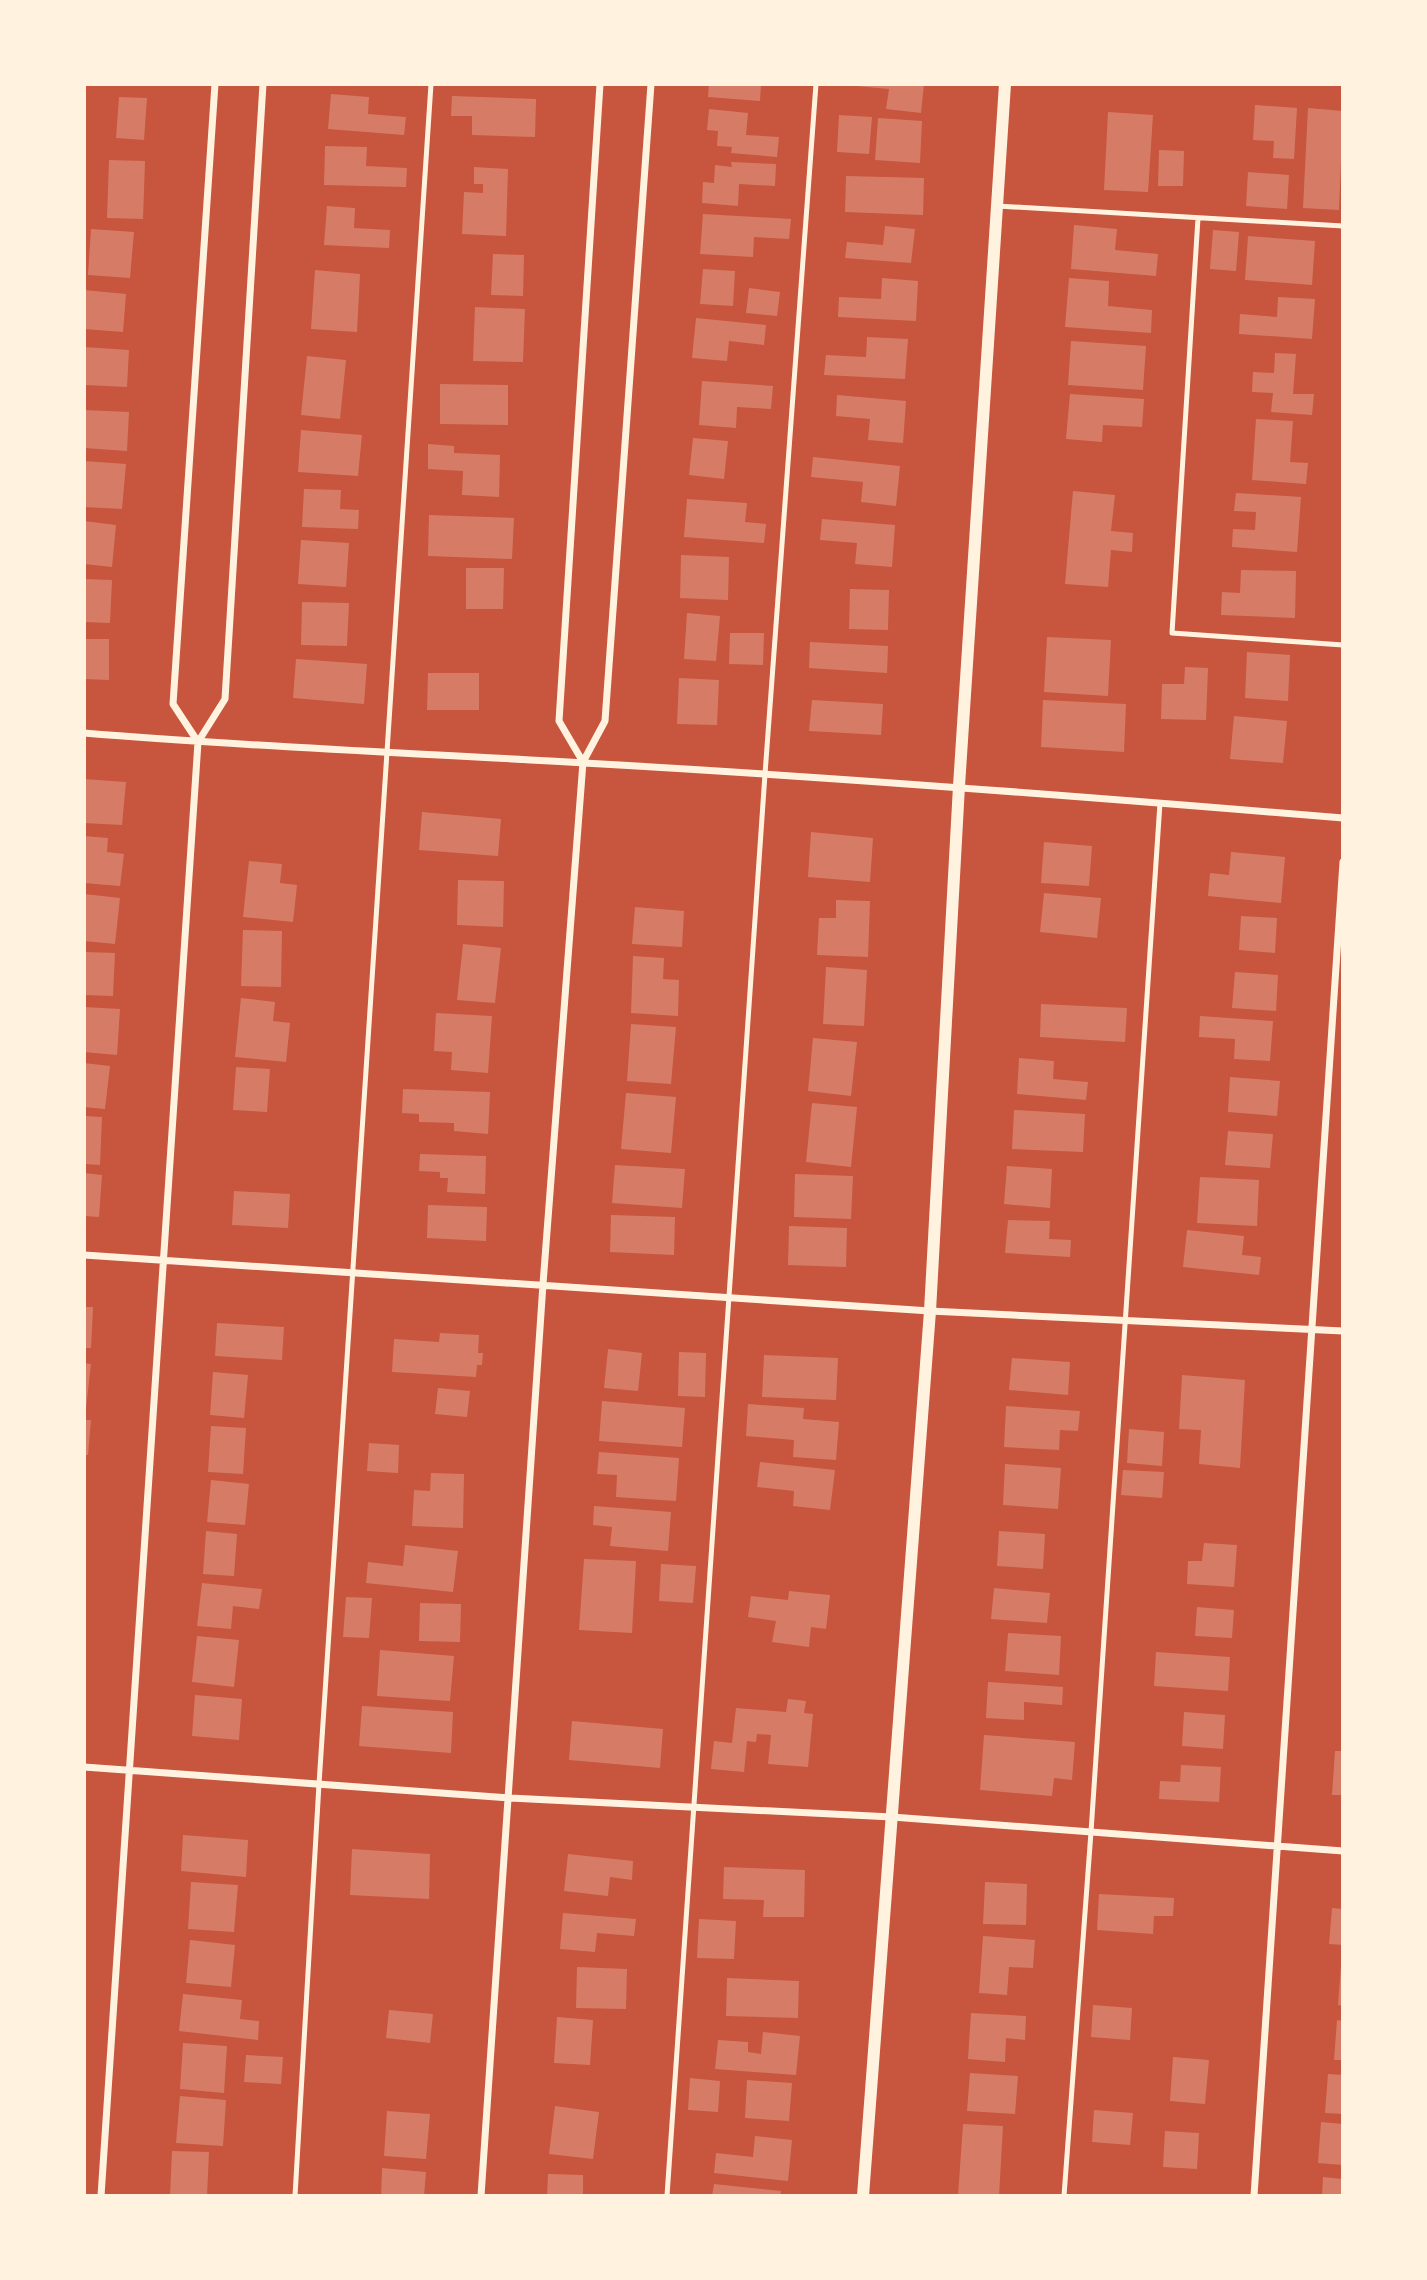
<svg xmlns="http://www.w3.org/2000/svg" width="1427" height="2280" viewBox="0 0 1427 2280" font-family="'PT Sans',sans-serif">
	<rect width="100%" height="100%" fill="#c8553d"/>
	<!-- building -->
	<path fill="#d67c66" d="M709,84H761L760,101L708,97Z
		M857,84H924L921,113L886,109L889,89L856,86Z
		M331,94L369,97L368,114L406,117L404,135L328,129Z
		M452,96L536,99L535,137L472,135V116H451Z
		M119,97L147,98L144,140L116,138Z
		M1255,105L1297,108L1294,159L1273,158L1274,141L1253,140Z
		M1308,108L1343,111L1339,210L1303,208Z
		M709,109L748,113L746,135L779,137L777,157L731,153L732,147L717,146L718,131L707,130Z
		M1108,112L1153,115L1148,192L1104,190Z
		M839,115L872,117L869,154L837,152Z
		M878,118L922,121L920,163L875,160Z
		M325,146L367,147L366,166L407,168L406,187L324,185Z
		M1159,150L1184,151L1183,186H1158Z
		M109,160L145,161L143,219L107,218Z
		M731,162L776,164L775,186L739,184L738,206L702,203L703,182L714,183L715,165L732,167Z
		M474,167L508,169L506,236L462,234L464,192L483,193V184H474Z
		M1248,172L1289,175L1287,209L1246,206Z
		M846,176L924,178L923,215L845,212Z
		M327,206L355,208L354,228L390,230L389,248L324,245Z
		M703,214L791,219L789,239L754,237L753,257L700,254Z
		M1074,225L1117,229L1115,250L1158,254L1156,276L1071,269Z
		M885,226L915,229L911,263L845,258L847,242L883,245Z
		M91,229L134,232L130,278L88,275Z
		M1213,230L1239,232L1236,271L1210,269Z
		M1248,236L1315,241L1312,285L1245,280Z
		M493,254L524,255L523,296L491,295Z
		M703,269L735,271L733,306L700,304Z
		M315,270L360,274L357,332L311,329Z
		M882,278L918,281L916,321L838,317L839,297L881,299Z
		M1069,278L1109,281L1108,306L1152,310L1151,333L1065,327Z
		M749,288L780,292L777,316L746,313Z
		M84,290L126,294L123,332L84,329Z
		M1278,297L1315,299L1312,339L1239,334L1240,314L1277,317Z
		M475,307L525,309L523,362L473,361Z
		M696,318L766,325L764,345L729,341L727,361L692,358Z
		M867,337L908,339L905,379L824,375L826,355L866,357Z
		M1071,341L1146,346L1143,390L1068,385Z
		M84,347L129,350L127,387L85,385Z
		M1275,353L1296,354L1293,394H1314L1312,415L1271,412L1273,393L1252,392L1253,372L1274,373Z
		M307,356L346,360L340,419L301,415Z
		M702,381L773,386L771,409L737,407L736,428L699,425Z
		M440,384L508,385V425L440,424Z
		M1070,394L1144,399L1142,427L1103,425L1102,442L1066,439Z
		M837,395L906,401L903,443L868,440L870,419L836,416Z
		M84,410L129,412L127,451L84,448Z
		M1256,419L1293,421L1290,462L1308,463L1306,484L1252,480Z
		M301,430L362,435L358,476L298,472Z
		M693,438L728,441L724,479L689,475Z
		M428,444L454,446V453L500,455L499,497L462,495L463,471L428,469Z
		M813,457L900,466L896,506L861,502L863,482L811,477Z
		M84,461L126,464L122,509L84,507Z
		M304,489L341,490L340,509L359,510L358,529L302,527Z
		M1073,491L1115,495L1111,531L1133,533L1132,552L1111,550L1108,587L1065,584Z
		M1236,493L1301,497L1297,552L1232,547L1233,529L1255,530L1256,512L1234,511Z
		M687,499L747,503L745,522L766,524L764,543L684,537Z
		M429,515L514,518L512,559L428,556Z
		M822,519L895,525L892,567L855,564L857,543L820,540Z
		M84,521L116,525L112,567L84,564Z
		M301,540L349,543L346,587L298,584Z
		M681,555L729,557L728,600L680,598Z
		M466,568H504L503,609H466Z
		M1241,570L1296,571L1295,618L1221,615L1222,592L1240,593Z
		M84,579L112,580L110,623L84,622Z
		M850,589L889,590L888,630L849,629Z
		M302,602L349,603L347,646L301,645Z
		M687,613L720,616L716,661L684,659Z
		M730,633H764L763,665L729,664Z
		M1047,637L1111,640L1108,696L1044,692Z
		M84,639H109V680L84,679Z
		M810,642L888,646L887,673L809,668Z
		M1247,652L1290,655L1288,701L1245,698Z
		M296,659L367,664L364,704L293,698Z
		M1185,667L1208,668L1206,720L1161,719L1162,684H1184Z
		M428,673H479V710H427Z
		M679,678L719,680L717,725L677,724Z
		M812,700L883,704L881,735L809,731Z
		M1043,700L1126,704L1124,752L1041,747Z
		M1234,716L1287,721L1283,763L1230,759Z
		M84,779L126,782L122,825L84,823Z
		M422,812L501,819L498,856L419,850Z
		M811,832L873,838L870,882L808,877Z
		M84,836L108,838L107,852L124,854L120,886L84,883Z
		M1044,842L1092,846L1089,886L1041,883Z
		M1231,852L1285,857L1281,903L1208,896L1210,873L1229,875Z
		M249,861L282,864L280,883L297,885L293,922L243,917Z
		M458,880L504,881L503,927L457,925Z
		M1044,893L1101,898L1097,938L1040,932Z
		M84,894L120,898L115,944L84,941Z
		M836,900L870,901L868,957L817,955L819,918H836Z
		M635,907L684,911L682,947L632,944Z
		M1241,916L1277,918L1275,953L1239,950Z
		M243,930L282,931L281,987L241,986Z
		M463,944L501,948L495,1003L457,1000Z
		M84,952L115,953L113,996L84,995Z
		M633,956L664,958L663,979L679,980L678,1016L631,1013Z
		M826,967L867,970L864,1026L823,1024Z
		M1235,972L1278,975L1276,1011L1232,1008Z
		M241,998L275,1002L273,1021L290,1023L286,1062L235,1057Z
		M1041,1004L1127,1008L1125,1042L1040,1037Z
		M84,1007L120,1009L117,1055L84,1052Z
		M436,1013L492,1016L488,1073L451,1070L452,1052L434,1051Z
		M1200,1016L1273,1021L1270,1061L1234,1059L1235,1039L1199,1037Z
		M631,1024L676,1027L671,1084L627,1081Z
		M813,1038L857,1042L851,1096L808,1091Z
		M1019,1058L1054,1061L1053,1079L1088,1082L1086,1100L1017,1094Z
		M84,1063L110,1066L105,1109L84,1107Z
		M236,1067L270,1069L267,1112L233,1110Z
		M1230,1077L1280,1081L1277,1116L1228,1112Z
		M403,1089L490,1092L488,1134L454,1131V1123L419,1122V1114L402,1113Z
		M626,1093L676,1097L671,1153L621,1149Z
		M812,1103L857,1107L851,1167L806,1162Z
		M1014,1110L1085,1114L1083,1152L1012,1149Z
		M84,1116L102,1117L100,1165L84,1164Z
		M1228,1131L1273,1134L1270,1168L1225,1165Z
		M420,1154L486,1156L485,1194L447,1192L448,1178H440V1172L419,1171Z
		M615,1165L685,1169L682,1208L612,1203Z
		M1007,1166L1052,1169L1050,1208L1004,1204Z
		M84,1173L102,1175L99,1217L84,1216Z
		M795,1174L853,1176L851,1219L794,1217Z
		M1200,1177L1259,1180L1257,1226L1197,1223Z
		M234,1191L290,1194L288,1228L232,1225Z
		M428,1205L487,1207L486,1241L427,1238Z
		M611,1215L675,1217L674,1255L610,1252Z
		M1008,1220L1050,1221L1049,1239L1071,1240L1070,1257L1005,1253Z
		M789,1226L847,1228L846,1267L788,1265Z
		M1187,1230L1244,1236L1242,1255L1261,1257L1259,1275L1183,1267Z
		M84,1307H93L91,1348H84Z
		M217,1323L284,1327L282,1360L215,1356Z
		M440,1333L479,1335L478,1353H483L482,1365H477L476,1377L392,1372L394,1339L439,1342Z
		M608,1349L642,1353L638,1391L604,1388Z
		M679,1352L706,1353L705,1397L678,1396Z
		M764,1355L838,1358L836,1400L762,1397Z
		M1012,1358L1070,1362L1068,1395L1009,1390Z
		M84,1363L91,1364L86,1408H84Z
		M213,1372L248,1375L244,1418L210,1415Z
		M1182,1375L1245,1380L1240,1468L1199,1464L1201,1430L1179,1429Z
		M438,1388L470,1391L467,1417L435,1414Z
		M602,1401L685,1408L682,1447L599,1441Z
		M748,1404L804,1408L803,1419L839,1422L836,1460L793,1457L794,1440L746,1436Z
		M1006,1406L1080,1411L1078,1431L1060,1430L1059,1450L1004,1447Z
		M84,1420H91L88,1455H84Z
		M211,1426L246,1428L243,1474L208,1472Z
		M1129,1429L1164,1432L1162,1466L1127,1463Z
		M369,1443L399,1445L398,1473L367,1471Z
		M599,1452L679,1458L676,1501L616,1497L617,1475L597,1474Z
		M760,1462L835,1470L830,1510L793,1506L794,1491L757,1487Z
		M1005,1464L1061,1468L1058,1509L1003,1505Z
		M1123,1470L1164,1472L1162,1498L1121,1495Z
		M431,1473L464,1474L463,1528L412,1526L414,1490L430,1491Z
		M211,1480L249,1484L245,1525L207,1522Z
		M594,1506L671,1512L668,1551L610,1546L612,1527L593,1525Z
		M206,1531L237,1534L234,1576L203,1574Z
		M999,1531L1045,1534L1043,1569L997,1566Z
		M1204,1543L1237,1545L1234,1587L1187,1584L1188,1561H1202Z
		M405,1545L458,1551L453,1592L366,1583L368,1562L403,1566Z
		M584,1559L636,1561L632,1633L579,1630Z
		M661,1564L696,1566L693,1603L659,1601Z
		M202,1583L262,1589L259,1609L233,1606L231,1629L197,1626Z
		M994,1588L1050,1593L1047,1623L991,1619Z
		M789,1591L830,1595L826,1629L811,1627L809,1647L772,1642L776,1621L748,1617L751,1596L788,1600Z
		M346,1597L372,1598L369,1638L343,1637Z
		M420,1603L461,1604L460,1642L419,1641Z
		M1197,1607L1234,1610L1232,1638L1195,1636Z
		M1008,1633L1061,1636L1059,1675L1005,1671Z
		M197,1636L239,1640L234,1687L192,1682Z
		M380,1650L454,1656L450,1701L377,1696Z
		M1156,1652L1230,1657L1228,1691L1154,1686Z
		M988,1682L1063,1687L1062,1705L1024,1702V1720L986,1718Z
		M195,1695L242,1699L239,1740L192,1736Z
		M788,1699L806,1701L804,1713L813,1714L808,1767L768,1764L771,1735L757,1734L756,1742L747,1741L744,1772L711,1769L714,1741L732,1743L736,1708L786,1712Z
		M362,1706L453,1712L451,1753L359,1746Z
		M1184,1712L1225,1715L1223,1749L1182,1746Z
		M572,1721L663,1729L660,1768L569,1760Z
		M984,1735L1075,1742L1072,1780L1054,1778L1052,1796L980,1790Z
		M1335,1751H1343V1795H1332Z
		M1181,1765L1221,1767L1219,1802L1159,1799L1160,1781L1180,1782Z
		M183,1835L248,1840L246,1877L181,1871Z
		M352,1849L430,1854L429,1899L350,1895Z
		M568,1854L633,1861L632,1880L610,1877L608,1896L564,1891Z
		M724,1867L805,1870L804,1917H763L764,1900L723,1899Z
		M191,1882L238,1885L234,1932L188,1929Z
		M985,1882L1027,1884L1026,1925L983,1924Z
		M1099,1894L1174,1898L1173,1916H1154L1153,1934L1097,1930Z
		M1332,1908L1343,1909V1945L1329,1944Z
		M563,1913L636,1919L634,1936L597,1933L595,1952L560,1949Z
		M699,1919L736,1921L734,1959L697,1958Z
		M983,1936L1035,1940L1033,1968L1009,1967L1007,1995L979,1993Z
		M190,1940L235,1945L231,1987L186,1983Z
		M1341,1965H1343V2006L1338,2005Z
		M577,1967L627,1969L626,2009L576,2008Z
		M727,1978L799,1981L798,2018L726,2016Z
		M183,1994L242,2000L240,2019L259,2021L258,2040L179,2031Z
		M1093,2005L1132,2008L1130,2040L1091,2037Z
		M389,2010L433,2014L430,2043L386,2038Z
		M971,2013L1026,2016L1025,2040L1006,2038L1005,2062L968,2059Z
		M557,2017L593,2020L590,2065L554,2063Z
		M1337,2020L1343,2021V2060H1334Z
		M763,2032L800,2036L796,2075L715,2069L718,2040L748,2042V2052L761,2054Z
		M183,2043L227,2046L224,2093L180,2089Z
		M246,2055L283,2057L281,2084L244,2082Z
		M1173,2057L1209,2060L1205,2104L1170,2101Z
		M970,2073L1018,2076L1015,2114L967,2111Z
		M1328,2074L1343,2075V2114L1325,2113Z
		M690,2078L720,2081L718,2112L688,2110Z
		M747,2080L792,2083L789,2121L745,2118Z
		M180,2096L226,2100L223,2146L176,2143Z
		M555,2106L599,2112L593,2159L549,2154Z
		M1094,2110L1133,2113L1130,2145L1092,2142Z
		M387,2111L430,2114L426,2159L384,2156Z
		M1321,2122L1343,2124V2165L1318,2163Z
		M963,2124L1003,2126L999,2196H958Z
		M1165,2131L1199,2133L1197,2169L1163,2167Z
		M755,2136L792,2140L788,2181L714,2173L716,2153L753,2157Z
		M172,2151L209,2152L207,2196H170Z
		M382,2168L426,2172L424,2196H381Z
		M548,2174L583,2175V2196H547Z
		M1323,2177L1343,2179V2196H1322Z
		M714,2184L781,2191L780,2196H712Z"/>
	<g fill="none" stroke-linecap="round" stroke-linejoin="round">
		<!-- service -->
		<path stroke="#fff3e0" stroke-width="5" d="M997,206L1343,226
			M1198,218L1172,633L1343,645
			M295,2196L319,1784L431,84
			M667,2196L765,774L816,84
			M1064,2196L1091,1832L1160,803"/>
		<!-- minor -->
		<path stroke="#fff3e0" stroke-width="7" d="M84,733C251,747 417,753 584,763C837,777 1090,797 1343,818
			M198,742L173,704L215,84
			M583,762L559,721L600,84
			M84,1255L930,1311L1343,1331
			M84,1767L510,1798L892,1817L1343,1851
			M101,2196L198,742L225,699L263,84
			M481,2196L543,1284L583,762L605,721L651,84
			M1254,2196L1343,862"/>
		<!-- tertiary -->
		<path stroke="#fff3e0" stroke-width="12" d="M863,2196L930,1311L959,786L1005,84"/>
	</g>
	<!-- border -->
	<rect width="1427" height="2280" fill="none" stroke="#fff3e0" stroke-width="172"/>
</svg>
